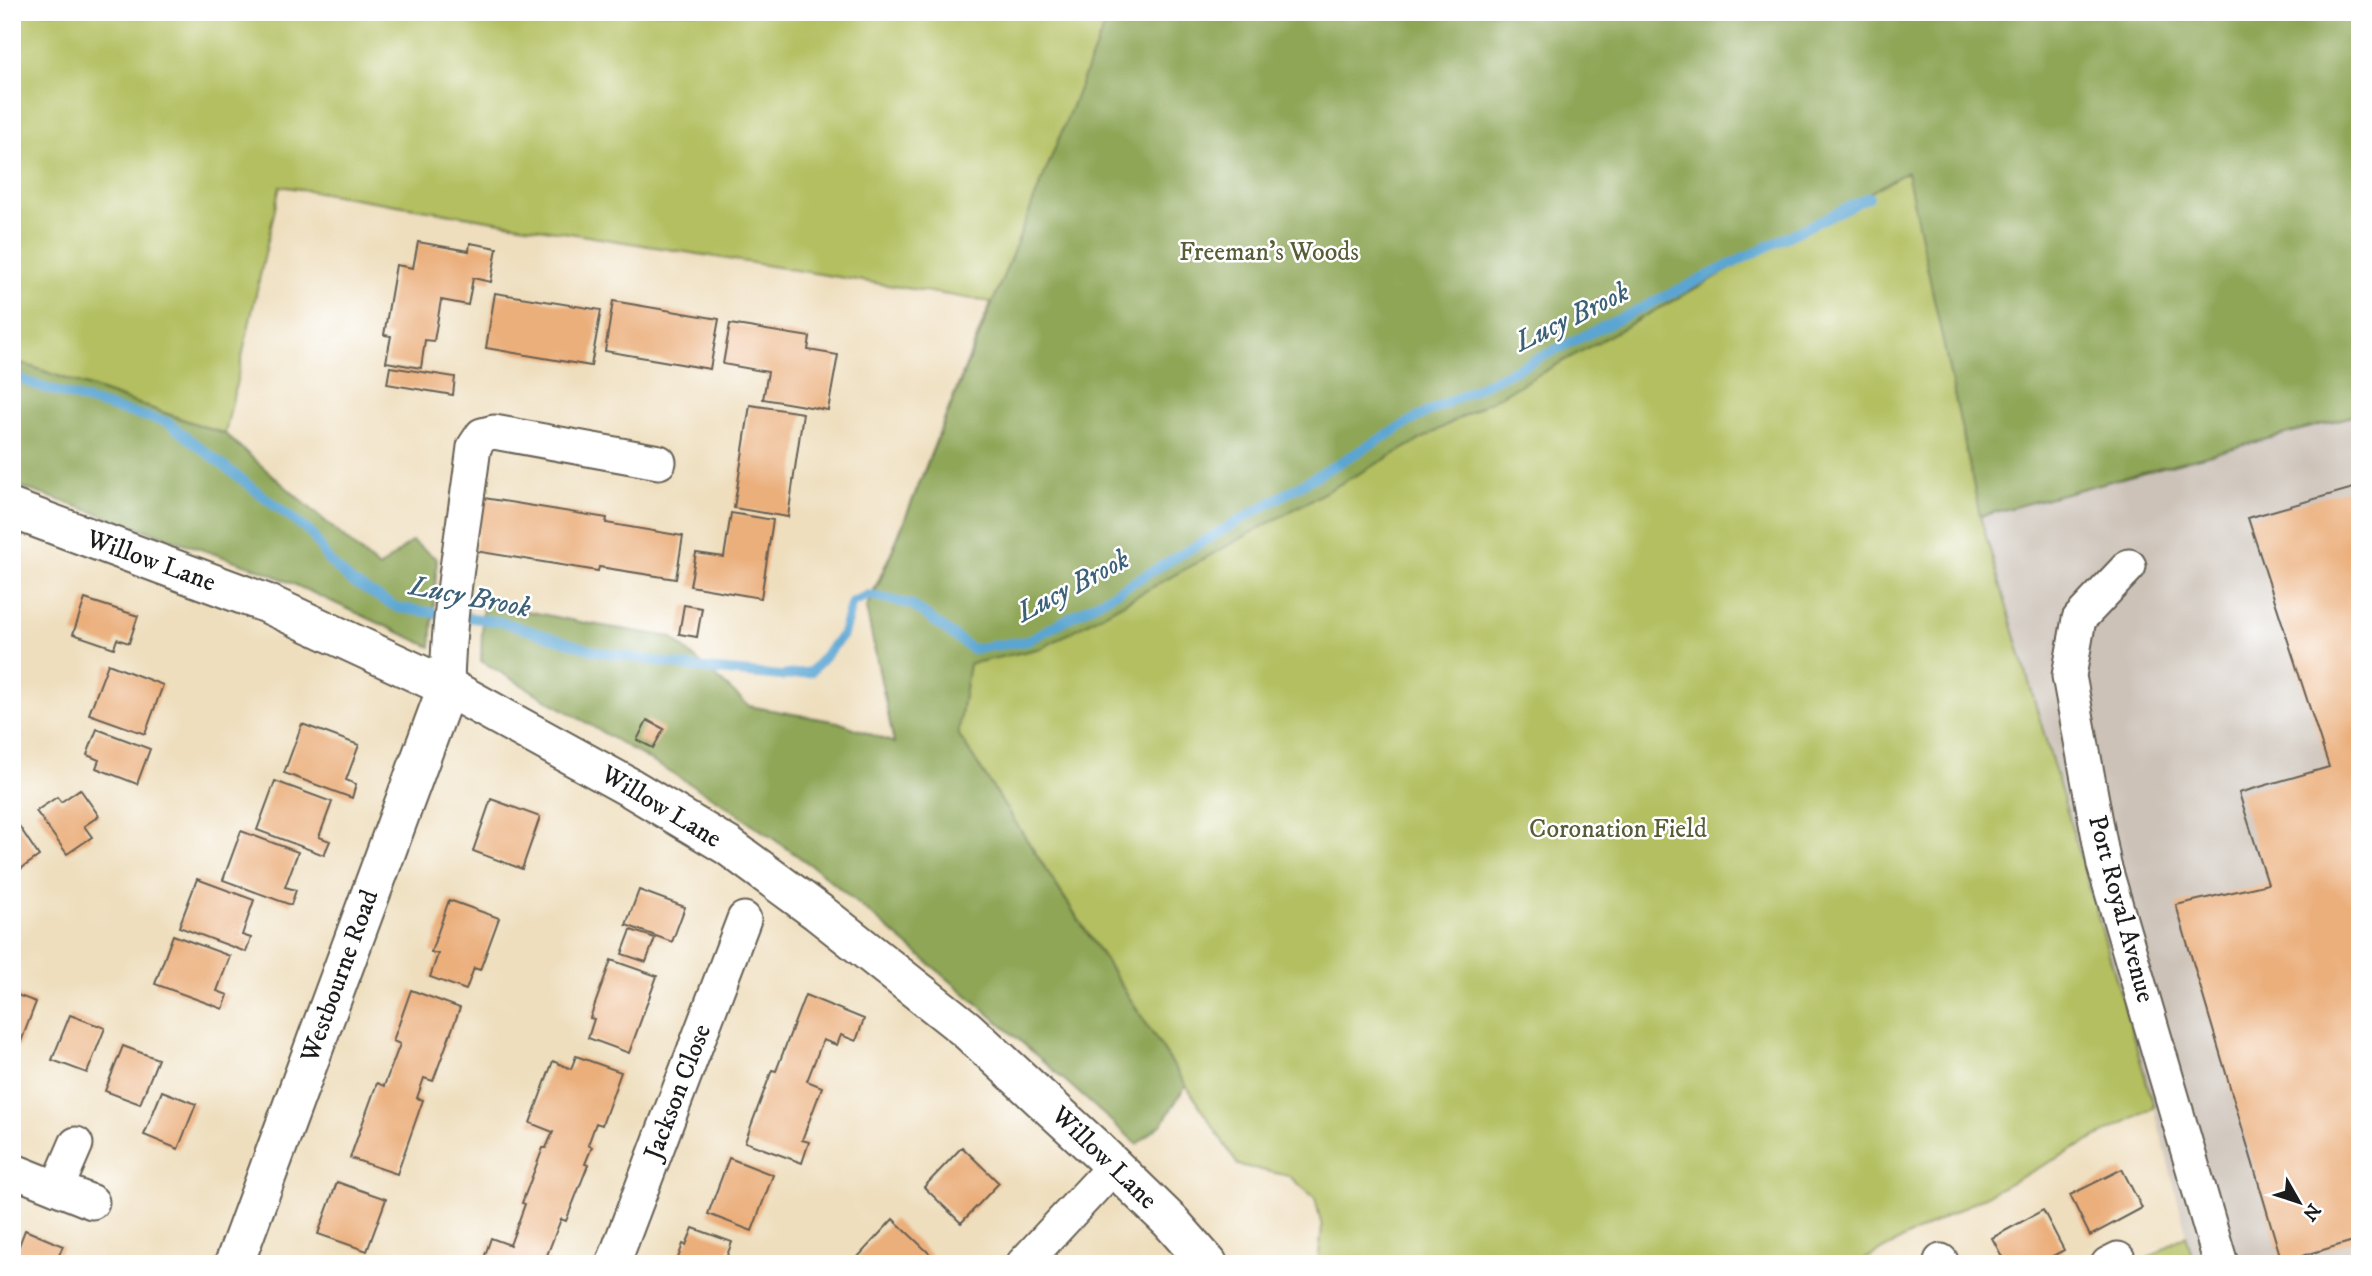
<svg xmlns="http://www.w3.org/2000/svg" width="2372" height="1276" viewBox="0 0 2372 1276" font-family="'IM FELL DW Pica',serif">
	<rect width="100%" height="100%" fill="#fff"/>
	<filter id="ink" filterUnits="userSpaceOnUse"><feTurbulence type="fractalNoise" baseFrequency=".0143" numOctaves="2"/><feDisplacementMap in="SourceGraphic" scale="14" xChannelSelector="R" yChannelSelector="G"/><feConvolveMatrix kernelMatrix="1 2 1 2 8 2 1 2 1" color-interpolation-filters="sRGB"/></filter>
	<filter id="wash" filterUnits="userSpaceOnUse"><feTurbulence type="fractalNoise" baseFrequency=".00686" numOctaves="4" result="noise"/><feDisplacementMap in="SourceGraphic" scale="28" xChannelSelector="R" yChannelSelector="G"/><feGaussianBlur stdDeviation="1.57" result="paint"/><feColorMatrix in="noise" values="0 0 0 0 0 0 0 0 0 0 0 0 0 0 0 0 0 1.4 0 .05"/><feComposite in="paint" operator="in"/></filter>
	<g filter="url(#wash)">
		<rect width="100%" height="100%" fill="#eedebd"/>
		<!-- industrial -->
		<path fill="#ccc2b8" d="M2360,414V1264H2194L2154,1107L1980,516Z"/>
		<!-- green -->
		<path fill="#b3bf61" stroke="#686e3e" stroke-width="2" d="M12,12H2360V414L1980,516L2154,1107L1856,1264H1318L1322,1227L1315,1198L1289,1176L1238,1165L958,734L866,608L897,539L991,302L280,186L225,434L12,360Z
			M2186,1235L2194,1264H2139Z"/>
		<!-- forest -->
		<path fill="#8ea657" stroke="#55613a" stroke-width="2" d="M1110,12H2360V414L1980,516L1907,172L1042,648L969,664L958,734L1186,1085L1162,1124L1137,1144L986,1011L819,871L721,802L481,661L483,602L585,623L671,637L749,706L838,722L894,743L866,608L880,581Z
			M12,360L225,434L379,568L412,541L437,559L431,647L267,572L12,484Z"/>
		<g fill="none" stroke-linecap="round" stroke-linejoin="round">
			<!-- stream -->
			<path stroke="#5aa5d2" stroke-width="10" d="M12,375L38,386L116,409L167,422L311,533L328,560L352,582L398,608L502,622L595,651L696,668L781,676L811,672L843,634L852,602L869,595L912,605L972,649L1027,641L1104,599L1420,416L1869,197"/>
		</g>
		<g id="blocks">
			<!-- building -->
			<path fill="#ebaf7b" d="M418,242L469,251L470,243L497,248L491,282L473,278L468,305L441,300L434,341L425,340L421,368L386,362L391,336L384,335L396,265L413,268Z
				M495,293L601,310L591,366L486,348Z
				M613,301L719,319L710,369L605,351Z
				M730,324L810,337L808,350L838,355L828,410L763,399L768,372L723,364Z
				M390,367L455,377L453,395L387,384Z
				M750,405L803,413L788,517L734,508Z
				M2360,486V1239L2282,1262L2176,905L2268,884L2239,793L2329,767L2248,518Z
				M484,498L607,518L606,523L683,536L676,579L599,567L598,571L475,551Z
				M731,513L773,520L761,598L690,586L696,553L724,557Z
				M85,599L138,616L129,643L117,639L114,648L73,634Z
				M684,605L702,608L697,637L679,634Z
				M108,664L163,685L145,734L89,714Z
				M647,720L664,729L653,748L637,740Z
				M302,724L359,745L346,780L356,784L352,798L284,773Z
				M97,729L150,749L137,784L96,768L99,760L87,755Z
				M275,781L332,802L319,837L330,841L324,855L257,830Z
				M80,789L99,816L84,826L92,837L67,854L36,811L57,797L61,802Z
				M491,799L540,817L522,869L473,851Z
				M15,820L39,856L12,875V822Z
				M241,831L298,852L285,887L296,890L291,905L223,880Z
				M197,879L254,900L242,935L251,938L246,952L179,927Z
				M639,890L685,907L672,942L626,925Z
				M449,900L499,918L480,970L474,968L466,990L430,977L438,954L431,952Z
				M631,930L655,938L646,962L622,954Z
				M173,935L230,956L217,991L228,995L223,1009L155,984Z
				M611,960L657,976L629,1053L588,1038L594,1019L590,1018Z
				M411,990L460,1008L433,1081L424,1078L417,1098L423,1100L397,1174L350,1158L377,1083L384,1086L400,1044L393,1041Z
				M12,993L36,1002L19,1047L12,1045Z
				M805,995L864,1019L856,1041L841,1035L837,1045L823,1040L807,1081L822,1087L802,1140L809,1142L802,1163L745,1142L772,1070L776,1071Z
				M70,1015L105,1028L87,1073L52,1060Z
				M123,1046L158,1059L140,1104L105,1091Z
				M576,1056L621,1072L602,1125L596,1123L588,1145L592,1147L585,1164L588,1165L566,1221L561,1219L546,1258L551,1260L549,1264H482L491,1238L510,1245L525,1204L522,1203L543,1148H546L553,1132L530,1123L553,1061L571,1069Z
				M162,1091L196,1104L178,1149L144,1135Z
				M962,1147L999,1183L961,1223L924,1187Z
				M729,1158L773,1175L752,1231L708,1214Z
				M2122,1169L2142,1208L2090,1236L2070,1195Z
				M337,1182L386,1199L367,1251L318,1234Z
				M2043,1210L2064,1250L2038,1264H2006L1992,1238Z
				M893,1219L931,1255L923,1264H860L856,1259Z
				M693,1228L732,1242L725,1261L731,1264H676L683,1244L686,1245Z
				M25,1230L63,1246L55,1264H12Z"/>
		</g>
	</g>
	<g filter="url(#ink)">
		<use href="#blocks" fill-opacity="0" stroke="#666054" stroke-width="2"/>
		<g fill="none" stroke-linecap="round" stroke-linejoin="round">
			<!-- minor casing -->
			<g stroke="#666054" stroke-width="37">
				<path id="minor" d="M2129,566L2079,619L2069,676L2104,865L2221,1264
					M447,687C448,607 464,527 474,447L482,435L494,432L659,462
					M12,1170L92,1202
					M57,1188L76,1144
					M1941,1261L1942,1264
					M613,1264L744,919
					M1023,1264L1114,1166
					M2108,1264L2118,1259"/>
			</g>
			<!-- tertiary casing -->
			<g stroke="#666054" stroke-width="42">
				<path id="tertiary" d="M12,509L268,604L447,687L631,788L728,846L818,912L966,1029L1097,1150L1171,1222L1208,1264
					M234,1264L447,687"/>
			</g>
			<!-- minor -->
			<use href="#minor" stroke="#fff" stroke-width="33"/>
			<!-- tertiary -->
			<use href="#tertiary" stroke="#fff" stroke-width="38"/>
		</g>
	</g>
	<g text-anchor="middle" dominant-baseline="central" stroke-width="5" stroke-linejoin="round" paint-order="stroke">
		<!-- park labels -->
		<g font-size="26" fill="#585d38" stroke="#fff">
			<text x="1269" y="252">Freeman's Woods</text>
			<text x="1618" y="829">Coronation Field</text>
		</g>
		<!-- street labels -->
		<g font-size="26" fill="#1c1c1c" stroke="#fff">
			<text transform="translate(151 561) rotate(20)">Willow Lane</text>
			<text transform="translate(661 807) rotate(31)">Willow Lane</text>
			<text transform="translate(2121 909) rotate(75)">Port Royal Avenue</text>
			<text transform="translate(340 976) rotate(-70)">Westbourne Road</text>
			<text transform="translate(678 1092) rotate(-69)">Jackson Close</text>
			<text transform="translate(1104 1158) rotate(44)">Willow Lane</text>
		</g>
		<!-- water labels -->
		<g font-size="28" font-style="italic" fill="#3b6077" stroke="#fff">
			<text transform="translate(1572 317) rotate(-26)">Lucy Brook</text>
			<text transform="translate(1073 586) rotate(-28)">Lucy Brook</text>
			<text transform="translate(470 597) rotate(11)">Lucy Brook</text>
		</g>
	</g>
	<!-- margin -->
	<rect width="2372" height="1276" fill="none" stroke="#fff" stroke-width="42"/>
	<!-- north arrow -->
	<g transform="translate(2299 1202) rotate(129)" stroke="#ffffff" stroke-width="5" paint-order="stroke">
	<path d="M0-5L12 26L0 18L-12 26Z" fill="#1c1c1c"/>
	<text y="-10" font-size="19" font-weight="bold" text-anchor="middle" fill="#1c1c1c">N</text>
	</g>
</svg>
